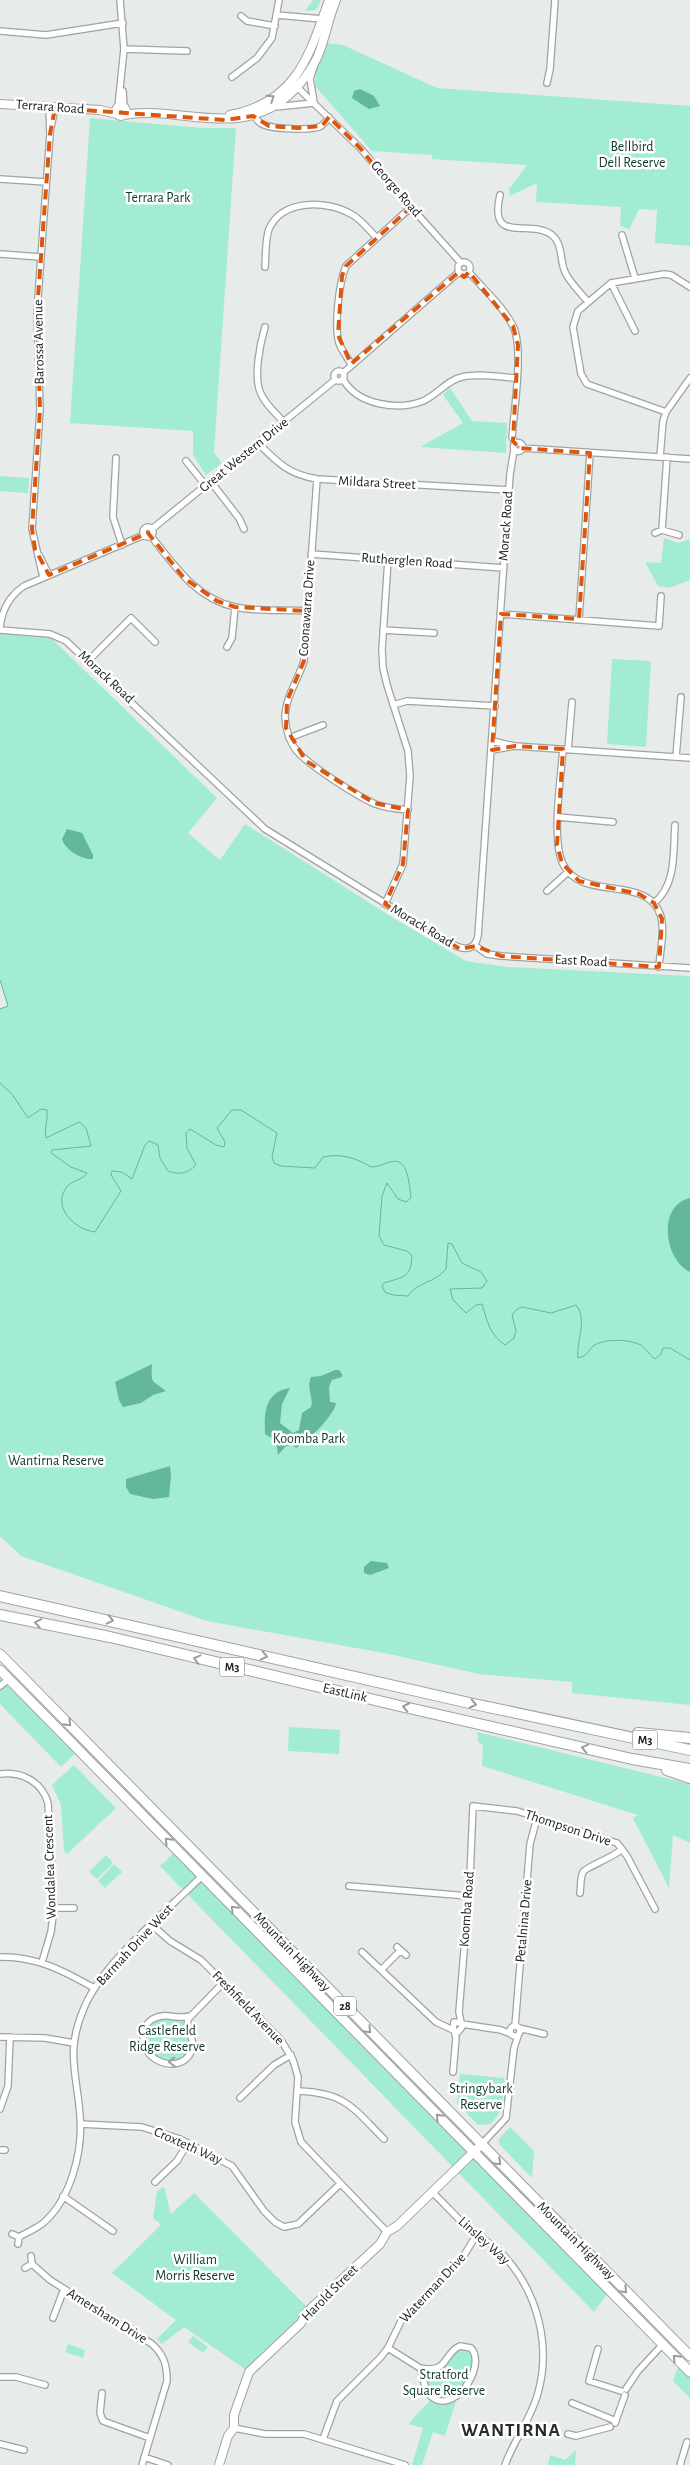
<svg xmlns="http://www.w3.org/2000/svg" width="690" height="2465" viewBox="0 0 690 2465" font-family="'Alegreya Sans',sans-serif">
	<rect width="100%" height="100%" fill="#e7ebe9"/>
	<!-- green -->
	<path fill="#a2ecd3" d="M313,0H321L316,10L305,11Z
		M325,43L343,45L437,88L690,106V246L655,243L657,210L639,209L629,230L620,225L621,207L536,202L537,183L510,196L509,189L527,165L432,159V155L372,151L315,86L317,63Z
		M90,118L202,128H236L214,452L222,463L206,475L193,455V431L70,423Z
		M450,388L472,421L507,423L506,453L420,447L463,423L443,395Z
		M0,476L29,478L28,493L0,491Z
		M664,538L678,543L690,539V580L669,588L658,586L645,562L661,563Z
		M0,634L51,638L217,798L188,833L220,860L245,824L395,919L466,961L507,967L690,976V1705L572,1693V1682L479,1674L389,1654L207,1621L21,1556L0,1536V1009L8,1006L0,980Z
		M612,659L651,661L646,747L607,744Z
		M0,1670L79,1750L61,1767L0,1704Z
		M289,1727L340,1730L339,1754L288,1751Z
		M477,1732L690,1784V1843L673,1835L669,1888L633,1818L638,1815L482,1766L483,1745L478,1742Z
		M74,1765L116,1808L67,1854L64,1850L61,1805L52,1785Z
		M177,1850L610,2290L594,2312L160,1866Z
		M106,1855L113,1863L97,1879L89,1872Z
		M114,1864L122,1872L105,1888L98,1881Z
		M189,2016L192,2040L185,2060L167,2063L148,2054L144,2032L154,2018Z
		M460,2074L504,2078L502,2109L491,2124L478,2125L457,2103Z
		M510,2127L534,2151L532,2178L499,2144V2139Z
		M164,2187L171,2214L194,2193L310,2310L249,2372L184,2327L162,2344L157,2339L176,2320L112,2273L161,2225L153,2218L157,2191Z
		M193,2336L208,2347L203,2353L188,2342Z
		M68,2344L85,2350L83,2358L65,2352Z
		M455,2348H471L474,2368L458,2395L445,2436L433,2432L422,2465H412L423,2428L408,2424L433,2397L420,2368L436,2369Z
		M680,2361L690,2372V2398L673,2381Z
		M576,2450L575,2465H548L550,2455L565,2460Z"/>
	<!-- water -->
	<path fill="#63b79c" d="M360,89L374,96L380,106L369,109L352,98L354,91Z
		M67,829L82,833L93,855V859C82,860 65,850 62,839Z
		M690,1198V1272C664,1260 657,1205 690,1198Z
		M152,1364C151,1386 152,1379 166,1391L153,1395L141,1403L123,1407L119,1400L115,1382Z
		M335,1370H339L342,1374V1377L332,1380L329,1387L330,1402L336,1403C334,1416 308,1441 296,1448L293,1445L286,1446L278,1455L276,1441L265,1434C264,1412 265,1392 290,1388L282,1404L280,1423L293,1433L299,1430L302,1413L311,1407C314,1397 306,1389 311,1377L321,1376Z
		M170,1466L171,1475L169,1497L153,1499L130,1494L126,1487V1479Z
		M371,1561L387,1563L389,1568L370,1575L364,1573V1567Z"/>
	<g fill="none" stroke-linecap="round" stroke-linejoin="round">
		<!-- stream -->
		<path stroke="#63b79c" stroke-width="1" d="M0,980L8,1006L0,1009
			M0,1083L12,1094L28,1118L41,1109L47,1110C48,1120 44,1128 46,1138L79,1122L86,1128L91,1146L52,1150L51,1153L71,1167L87,1173C82,1181 71,1180 66,1188C52,1208 76,1230 95,1232L121,1191L111,1175L112,1171L122,1172L132,1179L145,1145L149,1141L158,1145L160,1158L168,1171C179,1175 187,1174 196,1165L187,1148L186,1133L190,1129L216,1145L224,1147L225,1142L217,1128L232,1110H241L277,1133L272,1157L274,1163L281,1166L315,1168L323,1157C341,1153 356,1158 371,1167C379,1167 383,1164 390,1162C409,1156 409,1186 411,1198L406,1202L398,1199L387,1183L382,1196L379,1236L384,1245L407,1251L412,1256C411,1278 403,1277 384,1283L382,1286L385,1292L393,1295L408,1296C417,1282 435,1283 446,1269L448,1243L452,1244L462,1263L481,1272L487,1281L482,1288L450,1289L453,1300L466,1313L476,1305L482,1304C487,1321 490,1335 505,1345L514,1338L516,1331L512,1315L516,1310L522,1307L551,1313L576,1305C588,1320 576,1341 578,1358C586,1357 588,1351 593,1346C604,1338 629,1339 641,1345C646,1348 649,1355 655,1359L661,1354L663,1348H670L690,1360"/>
		<!-- minor casing -->
		<g stroke="#9fa3a1" stroke-width="8">
			<path id="minor" d="M277,15L322,19
				M241,16L247,21L275,26
				M0,31L46,35L123,23
				M124,49L187,51
				M314,67L310,79L314,102
				M232,77L257,58L272,38L279,0
				M547,83L550,69L555,0
				M295,85L361,149L406,201L409,209L419,216L461,263
				M123,91L124,108
				M118,107L124,49L120,0
				M275,107L314,103
				M253,116C256,118 259,123 262,124C270,129 314,131 321,126C324,124 327,120 329,117
				M50,132L55,108
				M0,179L46,182
				M500,195C488,246 530,218 552,235C564,245 559,262 566,274C572,285 581,293 588,302
				M622,235L635,278
				M0,254L41,257
				M458 268a6 6 0 1 1 12 0a6 6 0 1 1-12 0Z
				M265,267C266,255 265,240 269,229C282,199 327,200 351,214C361,219 368,229 376,237
				M469,272C483,289 503,306 513,326C524,347 514,411 512,437L515,443
				M611,283L635,331
				M265,327C260,344 253,378 261,394C266,405 276,414 284,422
				M351,364C347,357 342,351 339,343C334,326 339,282 346,266L409,209
				M334 376a5 5 0 1 1 10 0a5 5 0 1 1-10 0Z
				M343,373L459,272
				M343,379C357,405 398,411 423,401C437,395 447,380 462,377C478,373 499,377 516,378
				M666,412L587,384L581,374L573,327L578,311L611,283L664,274L671,275L690,287
				M513.5 447a4.5 4.5 0 1 1 9 0a4.5 4.5 0 1 1-9 0Z
				M258,443C278,463 288,474 317,479L509,490
				M522,448L690,459
				M660,457L663,421L666,412L690,378
				M667,457L662,530L679,535
				M116,458L113,517L122,545
				M186,461L206,486
				M317,479L304,661C298,680 285,698 285,718C286,730 289,741 296,750C308,765 357,796 375,804C386,808 396,809 408,810
				M211,482L239,518L244,529
				M143 532a5 5 0 1 1 10 0a5 5 0 1 1-10 0Z
				M152,529L335,380
				M655,533L662,530
				M151,536C174,565 196,599 235,607C258,612 284,609 308,611
				M311,554L504,568
				M39,555L49,575
				M43,577L32,529L40,410L37,311L50,134L49,107
				M500,614L659,626L661,596
				M579,619L590,453
				M0,627C2,610 9,596 24,586L144,535
				M0,630L50,634L66,641L265,829L446,941C458,948 474,955 478,936L510,474L514,450
				M383,630L434,633
				M227,647L232,638L235,607
				M89,660L131,618L155,642
				M393,705L407,701L495,706
				M289,738L323,725
				M492,741L514,746
				M563,749C561,777 551,840 563,864C582,903 649,873 661,917C665,932 660,951 659,967
				M492,750L515,746L690,758
				M568,750L572,702
				M676,757L681,697
				M558,817L613,822
				M547,891L568,872
				M654,903C677,885 673,850 675,825
				M385,904L403,864L410,776L408,751L387,685L383,668L382,650L388,560
				M474,945L487,954L501,956L690,968
				M0,1686L9,1679
				M0,1774C22,1771 42,1782 48,1803L54,1908L51,1932L42,1962
				M349,1886L468,1896
				M580,1893C581,1887 580,1878 583,1872C586,1867 614,1857 622,1849
				M54,1908H74
				M152,1925L170,1941L201,1960L281,2040L293,2060L298,2077L295,2122L301,2142L387,2232
				M397,1947L406,1955
				M362,1952L436,2022L453,2030
				M0,1957C36,1956 64,1971 94,1988
				M381,1970L400,1951
				M189,2016C178,2020 166,2012 155,2018C149,2020 145,2026 144,2032C137,2061 180,2076 191,2052C197,2040 185,2031 188,2019L224,1982
				M461,2023L454,2022L453,2030L458,2032L462,2027L459,2012L470,1877L473,1806L517,1811L617,1843L627,1856L655,1909
				M462,2024L501,2030L511,2034
				M510 2031a5 5 0 1 1 10 0a5 5 0 1 1-10 0Z
				M515,2026L530,1844L537,1818
				M519,2028L544,2034
				M0,2037L45,2038L74,2043
				M453,2072L456,2038L454,2030
				M299,2091C346,2093 353,2108 384,2139
				M240,2098L274,2065L291,2055
				M0,2109L8,2086L10,2037
				M80,2124L142,2127L180,2139L232,2166L264,2211L275,2222L284,2227L298,2224L340,2184
				M481,2145L506,2118L514,2048L518,2036
				M0,2150H5
				M155,2182L177,2161L188,2143
				M432,2192C444,2203 455,2216 467,2227C480,2238 495,2245 506,2258C538,2294 551,2346 538,2393C531,2419 514,2440 505,2465
				M63,2196L113,2231
				M12,2234L19,2237L18,2244
				M19,2237C26,2233 35,2229 42,2224C71,2200 83,2151 80,2116C77,2073 65,2052 84,2008C103,1962 166,1912 202,1876
				M32,2264L50,2280L152,2344C164,2355 167,2365 167,2381L142,2465
				M25,2268L32,2264L31,2256
				M53,2318L64,2289
				M388,2348L420,2368C449,2374 443,2353 460,2346L471,2348C488,2367 451,2420 429,2394C423,2387 424,2376 420,2368
				M598,2349L589,2381L621,2391
				M0,2377H16L45,2385
				M626,2389L638,2371L663,2344
				M102,2393L100,2413L103,2421L150,2438
				M572,2403L616,2421
				M615,2423L625,2395
				M234,2428L265,2434H304L405,2465
				M568,2434L576,2436L610,2427
				M323,2439L337,2401L380,2358L388,2348L401,2321L463,2257L477,2234
				M0,2444L24,2450
				M144,2457L168,2465
				M680,2465L687,2442"/>
		</g>
		<!-- tertiary casing -->
		<g stroke="#9fa3a1" stroke-width="10">
			<path id="tertiary" d="M0,104L100,110L117,114
				M116 111a5 5 0 1 1 10 0a5 5 0 1 1-10 0Z
				M123,115C182,105 238,140 289,95C300,85 310,72 317,58C325,40 328,19 336,0
				M230,115C297,102 309,56 329,0
				M219,2465L228,2436L234,2428V2415L249,2372L301,2323L307,2312L380,2244L387,2232L397,2226L481,2145"/>
		</g>
		<!-- primary casing -->
		<g stroke="#9fa3a1" stroke-width="11">
			<path id="primary" d="M0,1654L690,2356
				M0,1670L690,2372"/>
		</g>
		<!-- motorway casing -->
		<g stroke="#9fa3a1" stroke-width="12">
			<path id="motorway" d="M0,1596L474,1704L690,1750
				M0,1615L110,1637L400,1706L632,1759L690,1769
				M638,1733L690,1738
				M667,1770L690,1778"/>
		</g>
		<!-- minor -->
		<use href="#minor" stroke="#fff" stroke-width="5.5"/>
		<!-- tertiary -->
		<use href="#tertiary" stroke="#fff" stroke-width="8"/>
		<!-- primary -->
		<use href="#primary" stroke="#fff" stroke-width="9"/>
		<!-- motorway -->
		<use href="#motorway" stroke="#fff" stroke-width="10"/>
	</g>
	<!-- one-way arrows -->
	<defs><path id="oneway-chevron" d="M-2-3.5L2.5 0L-2 3.5" fill="none" stroke-width="1.6" stroke-linecap="round" stroke-linejoin="round" transform="scale(1.25)"/></defs>
	<g stroke="#9c9c9c">
		<use href="#oneway-chevron" transform="translate(271 98) rotate(-34)"/>
		<use href="#oneway-chevron" transform="translate(110 1620) rotate(13)"/>
		<use href="#oneway-chevron" transform="translate(38 1623) rotate(-169)"/>
		<use href="#oneway-chevron" transform="translate(264 1656) rotate(13)"/>
		<use href="#oneway-chevron" transform="translate(197 1659) rotate(-166)"/>
		<use href="#oneway-chevron" transform="translate(473 1704) rotate(12)"/>
		<use href="#oneway-chevron" transform="translate(406 1707) rotate(-168)"/>
		<use href="#oneway-chevron" transform="translate(68 1723) rotate(46)"/>
		<use href="#oneway-chevron" transform="translate(585 1748) rotate(-167)"/>
		<use href="#oneway-chevron" transform="translate(168 1841) rotate(-134)"/>
		<use href="#oneway-chevron" transform="translate(234 1909) rotate(-134)"/>
		<use href="#oneway-chevron" transform="translate(368 2030) rotate(46)"/>
		<use href="#oneway-chevron" transform="translate(172 2062) rotate(179)"/>
		<use href="#oneway-chevron" transform="translate(439 2117) rotate(-134)"/>
		<use href="#oneway-chevron" transform="translate(498 2162) rotate(45)"/>
		<use href="#oneway-chevron" transform="translate(624 2290) rotate(45)"/>
		<use href="#oneway-chevron" transform="translate(676 2358) rotate(-134)"/>
	</g>
	<!-- marked area -->
	<path fill="none" stroke="#de560d" stroke-width="4" stroke-dasharray="10 6" stroke-linejoin="round" d="M55,108L225,120L253,116L269,126L297,128L322,126L329,117L361,149L409,209L346,266L342,276L338,335L351,364L459,272L464,277L469,272L513,326L518,345L513,441L519,448L590,453L579,619L501,614L492,750L515,746L563,749L557,845L562,863L579,881L639,894L654,903L662,919L659,967L501,956L476,946L460,949L385,904L403,864L408,810L374,803L306,761L286,728L287,701L304,661L308,611L235,607L217,601L184,578L148,533L49,575L35,549L32,529L40,410L37,311L50,134Z"/>
	<g text-anchor="middle" dominant-baseline="central" stroke-width="5" stroke-linejoin="round" paint-order="stroke">
		<!-- shield labels -->
		<g fill="#fff" stroke="#646665" stroke-width="1">
			<rect x="219.5" y="1657.5" width="25" height="19" rx="4"/>
			<rect x="632.5" y="1730.5" width="25" height="19" rx="4"/>
			<rect x="334" y="1996.5" width="22" height="19" rx="4"/>
		</g>
		<g font-size="12" font-weight="bold" fill="#222423">
			<text x="232" y="1667">M3</text>
			<text x="645" y="1740">M3</text>
			<text x="345" y="2006">28</text>
		</g>
		<!-- street labels -->
		<g font-size="14" fill="#222423" stroke="#fff">
			<text transform="translate(50 107) rotate(4)">Terrara Road</text>
			<text transform="translate(396 189) rotate(49)">George Road</text>
			<text transform="translate(39 342) rotate(-91)">Barossa Avenue</text>
			<text transform="translate(244 455) rotate(-39)">Great Western Drive</text>
			<text transform="translate(377 483) rotate(3)">Mildara Street</text>
			<text transform="translate(506 526) rotate(-86)">Morack Road</text>
			<text transform="translate(407 561) rotate(4)">Rutherglen Road</text>
			<text transform="translate(307 608) rotate(-86)">Coonawarra Drive</text>
			<text transform="translate(106 677) rotate(43)">Morack Road</text>
			<text transform="translate(422 926) rotate(31)">Morack Road</text>
			<text transform="translate(581 961) rotate(3)">East Road</text>
			<text transform="translate(345 1693) rotate(13)">EastLink</text>
			<text transform="translate(568 1828) rotate(18)">Thompson Drive</text>
			<text transform="translate(50 1867) rotate(-92)">Wondalea Crescent</text>
			<text transform="translate(467 1909) rotate(-86)">Koomba Road</text>
			<text transform="translate(524 1921) rotate(-85)">Petalnina Drive</text>
			<text transform="translate(135 1945) rotate(-47)">Barmah Drive West</text>
			<text transform="translate(292 1952) rotate(46)">Mountain Highway</text>
			<text transform="translate(248 2008) rotate(46)">Freshfield Avenue</text>
			<text transform="translate(188 2146) rotate(24)">Croxteth Way</text>
			<text transform="translate(484 2241) rotate(42)">Linsley Way</text>
			<text transform="translate(576 2241) rotate(45)">Mountain Highway</text>
			<text transform="translate(433 2288) rotate(-47)">Waterman Drive</text>
			<text transform="translate(330 2293) rotate(-45)">Harold Street</text>
			<text transform="translate(107 2316) rotate(32)">Amersham Drive</text>
		</g>
		<!-- park labels -->
		<g font-size="14" fill="#0f372b" stroke="#fff">
			<text x="632" y="147">Bellbird<tspan x="632" dy="16">Dell Reserve</tspan></text>
			<text x="158" y="198">Terrara Park</text>
			<text x="309" y="1439">Koomba Park</text>
			<text x="56" y="1461">Wantirna Reserve</text>
			<text x="167" y="2031">Castlefield<tspan x="167" dy="16">Ridge Reserve</tspan></text>
			<text x="481" y="2089">Stringybark<tspan x="481" dy="16">Reserve</tspan></text>
			<text x="195" y="2260">William<tspan x="195" dy="16">Morris Reserve</tspan></text>
			<text x="444" y="2375">Stratford<tspan x="444" dy="16">Square Reserve</tspan></text>
		</g>
		<!-- district labels -->
		<g font-size="19" font-weight="bold" letter-spacing="1" fill="#282b2a" stroke="#fff">
			<text x="511" y="2430">WANTIRNA</text>
		</g>
	</g>
</svg>
